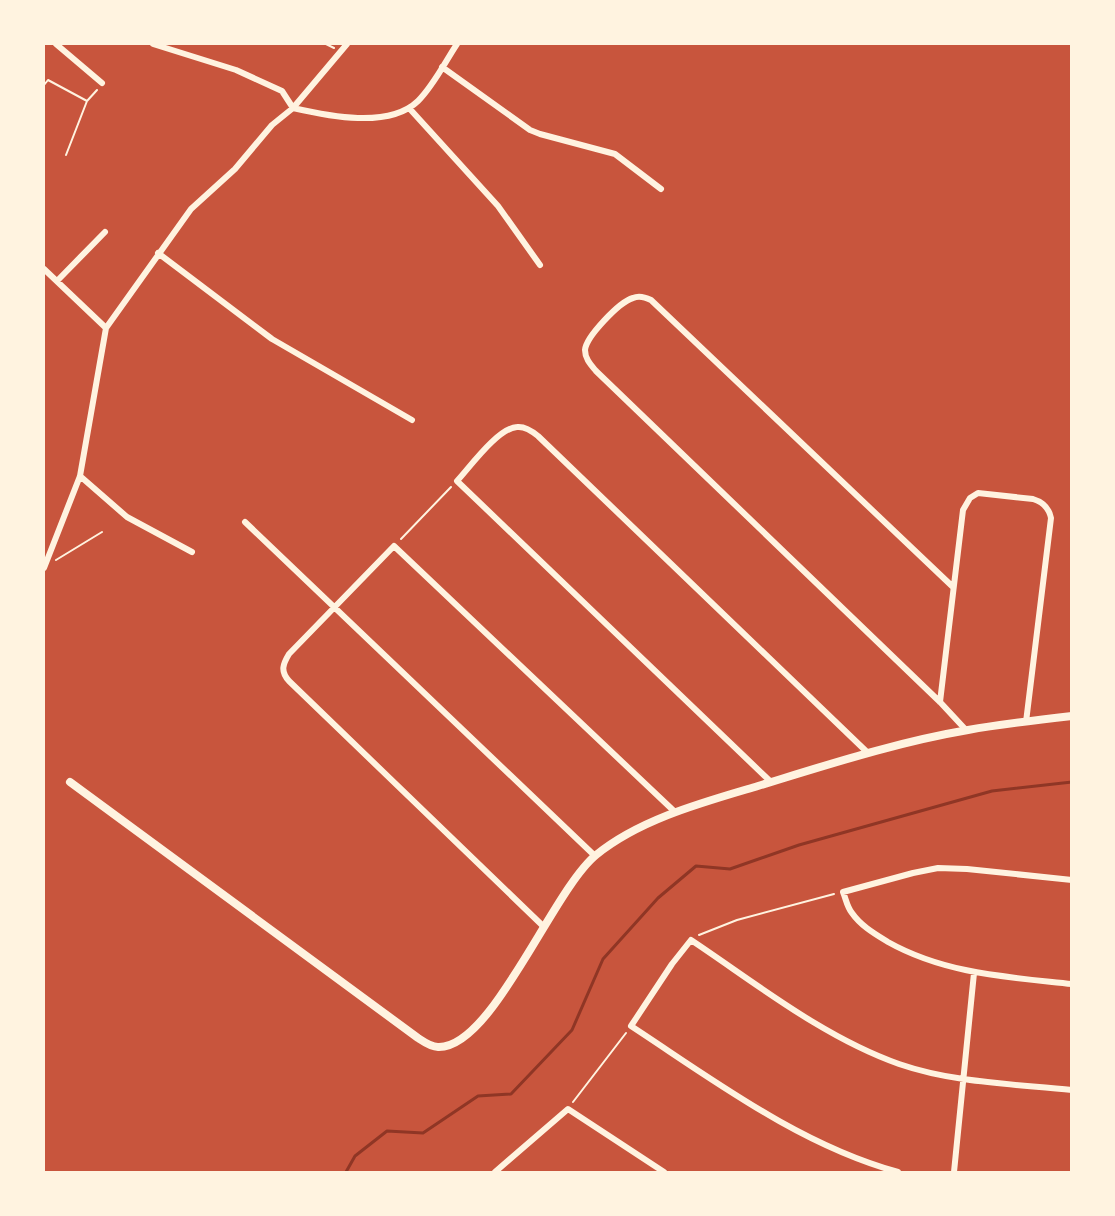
<svg xmlns="http://www.w3.org/2000/svg" width="1115" height="1216" viewBox="0 0 1115 1216" font-family="'Varela Round',sans-serif">
	<rect width="100%" height="100%" fill="#c8553d"/>
	<g fill="none" stroke-linecap="round" stroke-linejoin="round">
		<!-- stream -->
		<path stroke="#8f3625" stroke-width="3" d="M346,1172L355,1156L387,1131L423,1133L478,1096L511,1094L572,1030L603,959L658,898L696,866L730,869L799,845L992,791L1072,782"/>
		<!-- path -->
		<path stroke="#fff3e0" stroke-width="2" d="M326,44L334,48
			M44,85L48,80L87,101L97,90
			M66,155L87,101
			M401,539L451,487
			M56,560L102,532
			M699,935L737,920L834,894
			M573,1102L626,1033"/>
		<!-- minor -->
		<path stroke="#fff3e0" stroke-width="6" d="M56,44L102,83
			M153,44L236,70L282,91L293,108C328,116 389,129 418,101C434,85 445,62 457,44
			M442,67L530,130L540,134L615,154L661,189
			M409,108L498,206L540,265
			M158,253L272,339L412,420
			M44,269L106,328
			M57,281L105,232
			M80,476L127,517L192,552
			M245,522L595,856
			M44,568L80,476L106,328L191,209L235,169L272,125L293,108L347,44
			M953,587L651,300C645,297 639,295 633,298C619,302 586,337 585,350C585,359 591,365 596,371L940,702L966,730
			M940,702L963,510L970,498L978,493L1033,499C1043,502 1049,508 1051,518L1026,722
			M771,782L457,481C470,467 498,428 517,427C525,426 532,431 538,436L868,753
			M1072,880L967,869L938,868L913,873L843,892C846,899 847,907 852,913C861,926 875,934 888,942C945,974 1008,977 1072,984
			M543,926L289,681C280,671 283,664 289,654L394,546L675,812
			M495,1172L568,1109L664,1172
			M898,1172C800,1145 715,1081 631,1026L672,964L691,940C757,984 823,1037 899,1064C954,1083 1015,1084 1072,1090
			M954,1172L974,973"/>
		<!-- tertiary -->
		<path stroke="#fff3e0" stroke-width="8" d="M70,782L418,1038C424,1042 431,1047 438,1047C492,1049 552,891 596,855C640,819 704,802 758,786C827,765 897,742 968,730C1002,724 1037,720 1072,716"/>
	</g>
	<!-- border -->
	<rect width="1115" height="1216" fill="none" stroke="#fff3e0" stroke-width="90"/>
</svg>
